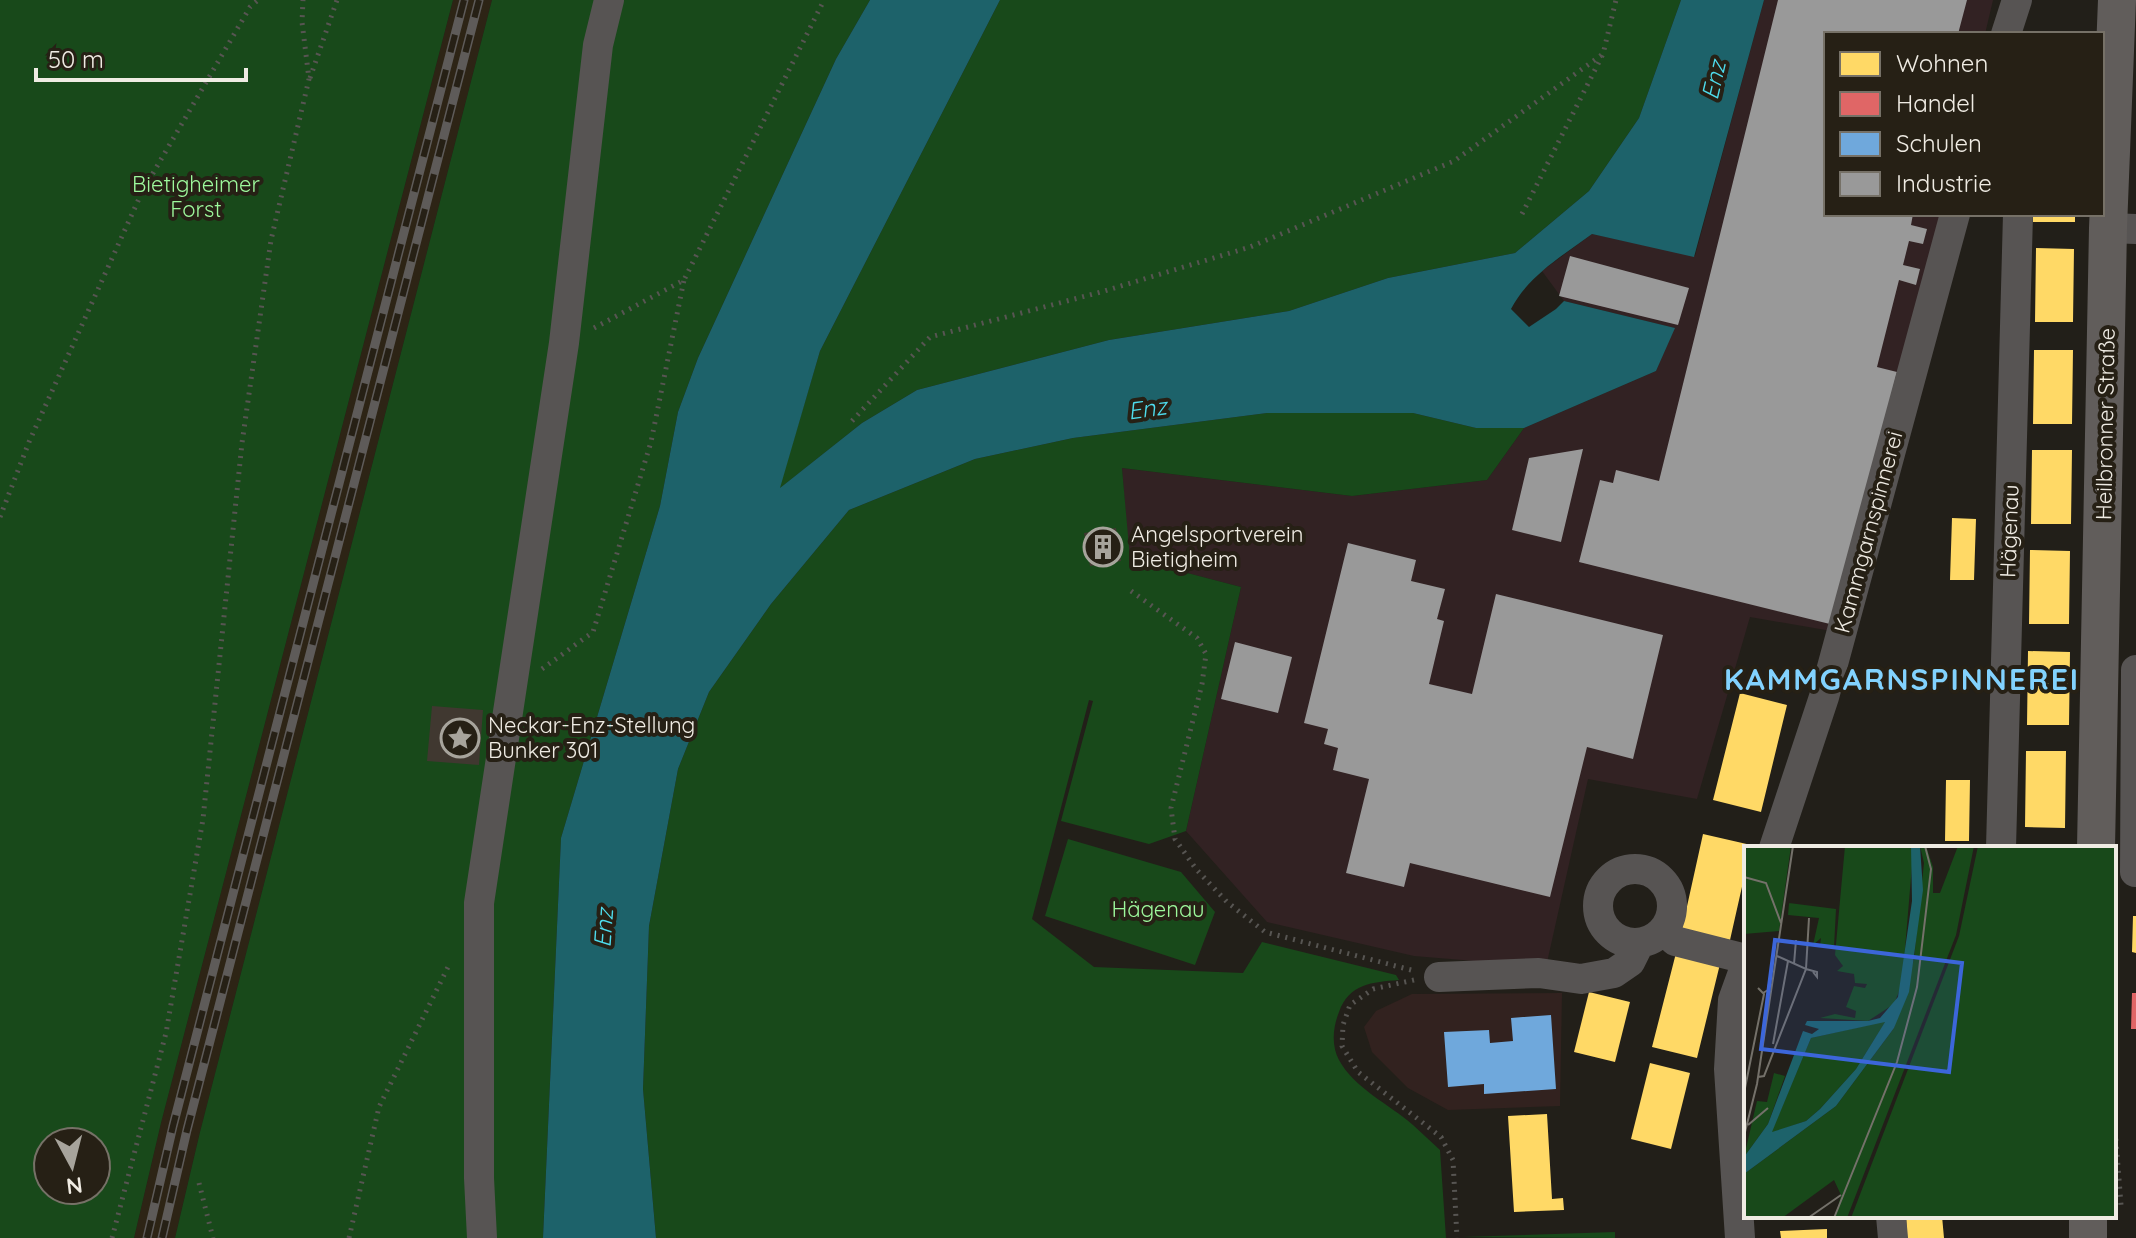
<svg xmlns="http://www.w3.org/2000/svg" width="2136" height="1238" viewBox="0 0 2136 1238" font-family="Quicksand,sans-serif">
	<rect width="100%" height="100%" fill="#221f19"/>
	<!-- built -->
	<path fill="#2d2415" d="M453,0H492L200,1132L175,1238H134L161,1123Z"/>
	<!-- industrial -->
	<path fill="#322223" d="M1764,0H1993L1985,34H1826V214H1942L1843,633L1750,617L1697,799L1588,779L1546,967L1414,956L1267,922L1186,831L1241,587L1129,558L1122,468L1352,496L1487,480L1524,428L1656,371L1674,328L1564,301L1542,271L1592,234L1695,256Z"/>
	<!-- education -->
	<path fill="#32221f" d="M1562,993L1560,1106L1448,1110L1408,1088L1372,1052L1364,1027L1376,1011L1412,994Z"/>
	<!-- green -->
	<path fill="#18491a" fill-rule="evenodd" d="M0,0H453L161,1123L134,1238H0ZM48,1142H96V1190H48Z
		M492,0H870L836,59L698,358L678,412L660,506L561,838L543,1238H175L200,1132Z
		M1000,0H1681L1639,118L1589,191L1515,253L1388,278L1289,311L1109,340L917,390L862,423L779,489L820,351Z
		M1267,413H1413L1476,428H1524L1487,480L1352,496L1122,468L1130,558L1241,587L1186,831L1149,844L1061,821L1093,701L1089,700L1032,919L1094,967L1243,973L1262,942L1396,975L1399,980C1372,982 1349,984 1339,1012C1333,1027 1331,1045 1339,1060C1354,1088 1389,1104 1413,1125C1422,1133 1431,1142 1440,1150L1446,1238H656L643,1089L649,926L678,769L709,692L771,604L849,510L975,459L1073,438Z
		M1068,839L1181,872L1215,912L1195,965L1045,916Z
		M1615,1232V1238L1461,1237Z"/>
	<!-- water -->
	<path fill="#1d626a" d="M870,0H1000L820,351L780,488L862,423L917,390L1109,340L1289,311L1388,278L1515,253L1589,191L1639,118L1681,0H1764L1694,257L1592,234C1562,256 1528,276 1511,309L1529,327L1556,309L1564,301L1675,328L1656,371L1524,428H1476L1413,413H1267L1073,438L975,459L849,510L771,604L709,692L678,769L649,926L643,1089L656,1238H543L561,838L660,506L678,412L698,358L836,59Z"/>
	<!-- homes -->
	<path fill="#ffd966" d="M2033,214H2075V222H2033Z
		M2036,248L2074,249L2073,322H2035Z
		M2034,350H2073L2072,424H2033Z
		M2032,450H2072L2071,524H2031Z
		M1952,518L1976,519L1974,580H1950Z
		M2030,550L2070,551L2069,624H2029Z
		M2028,651L2070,652L2069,725H2027Z
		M1740,693L1787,705L1761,812L1713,800Z
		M2026,751H2066L2065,828L2025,827Z
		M1946,780H1970L1969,841H1945Z
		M1703,834L1751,845V848H1746V869L1730,940L1682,929Z
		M2133,916H2136V953L2132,952Z
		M1676,953L1720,964L1697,1058L1652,1047Z
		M1589,992L1630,1002L1615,1062L1574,1052Z
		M1650,1063L1690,1073L1671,1149L1631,1139Z
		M1547,1114L1552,1199L1563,1198L1564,1210L1514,1212L1508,1116Z
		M1906,1216H1942L1944,1238H1907Z
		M1827,1229V1238H1781L1780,1231Z"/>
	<!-- shops -->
	<path fill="#e06666" d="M2132,993H2136V1029H2131Z"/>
	<!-- schools -->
	<path fill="#6fa8dc" d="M1551,1015L1556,1089L1484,1094V1084L1448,1087L1444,1032L1489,1030L1490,1043L1513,1041L1511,1018Z"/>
	<!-- industry -->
	<path fill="#999" d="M1778,0H1967L1958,34H1826V214H1913L1911,225L1927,229L1923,244L1909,241L1903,265L1920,269L1916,285L1899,280L1877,367L1897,372L1834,625L1579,562L1600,480L1613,483L1616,470L1659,481Z
		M1570,256L1689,288L1678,325L1559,296Z
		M1583,449L1561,542L1512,530L1529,458Z
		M1348,543L1416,560L1411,581L1445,589L1437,619L1444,621L1429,684L1472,694L1496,594L1663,635L1633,759L1587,747L1550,897L1410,863L1404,887L1346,873L1369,779L1333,770L1338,748L1324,744L1328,729L1304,723Z
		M1235,642L1292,657L1278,713L1221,699Z"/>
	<!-- building -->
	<path fill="#403830" d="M1116,528L1121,561L1090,566L1084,533Z
		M432,706L483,710L479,765L427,761Z"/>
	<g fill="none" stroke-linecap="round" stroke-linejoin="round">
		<!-- path -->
		<path stroke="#575552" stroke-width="5" stroke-dasharray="2 6" stroke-linecap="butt" d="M310,78L337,0
			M1522,214L1603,54L1616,0
			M594,328L684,280L824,0
			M852,421L930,337L1101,292L1250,247L1454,161L1603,54
			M0,517L29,442L142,192L250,7L258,0
			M1131,591L1197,638L1206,654L1202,684L1171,808L1175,839L1196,869L1227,902L1265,932L1415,971
			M542,669L593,632L651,442L684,280
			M1414,980L1373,989L1350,1005L1343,1025L1342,1046L1358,1072L1441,1137L1453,1160L1457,1238
			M2114,1115L2121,1205
			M199,1183L213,1238
			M112,1238L166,1033L203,819L242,443L271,240L309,79L302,22L303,0
			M349,1238L379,1107L450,963"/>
		<!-- minor -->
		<path stroke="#575453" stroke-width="30" d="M2006,34L2017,0
			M2108,228L2136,229
			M1774,848L1824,697L1955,214
			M2001,848L2018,214
			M1598 906a37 37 0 1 1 74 0a37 37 0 1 1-74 0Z
			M2135,872L2136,670
			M1664,930L1675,941L1746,959
			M1439,977L1539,973L1581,979L1614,973L1630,962L1639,944
			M1891,1216L1893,1238
			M482,1238L479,1178V903L564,343L598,45L609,0
			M1740,1238L1729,1069L1733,1000L1746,964"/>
		<!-- major -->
		<path stroke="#615d5b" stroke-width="38" d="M2096,848L2108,228L2117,0
			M2088,1238V1216"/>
		<!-- rail casing -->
		<g stroke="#5e5b59" stroke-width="9">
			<path id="rail" d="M147,1238L173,1126L464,0
				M162,1238L187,1130L479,0"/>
		</g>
		<!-- rail -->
		<use href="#rail" stroke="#262015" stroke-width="6" stroke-dasharray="18" stroke-linecap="butt"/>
	</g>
	<!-- icons -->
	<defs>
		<g id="building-ring" transform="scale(2)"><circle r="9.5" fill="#262015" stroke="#a7a49c" stroke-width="1.5"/><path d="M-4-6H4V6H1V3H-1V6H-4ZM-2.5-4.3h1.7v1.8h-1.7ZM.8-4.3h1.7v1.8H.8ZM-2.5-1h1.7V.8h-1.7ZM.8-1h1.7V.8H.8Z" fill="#a7a49c"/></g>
		<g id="sight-ring" transform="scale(2)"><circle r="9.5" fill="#262015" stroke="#a7a49c" stroke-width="1.5"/><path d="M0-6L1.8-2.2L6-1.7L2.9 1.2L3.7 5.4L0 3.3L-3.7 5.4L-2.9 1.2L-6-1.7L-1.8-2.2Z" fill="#a7a49c"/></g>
	</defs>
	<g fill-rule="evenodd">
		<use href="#building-ring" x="1103" y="547"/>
		<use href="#sight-ring" x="460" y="738"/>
	</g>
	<g text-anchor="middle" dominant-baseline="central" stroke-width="8" stroke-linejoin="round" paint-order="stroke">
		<!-- park labels -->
		<g font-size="22" fill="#9df89c" stroke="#262015">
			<text x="196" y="184">Bietigheimer<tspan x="196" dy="25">Forst</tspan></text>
			<text x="1158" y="909">Hägenau</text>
		</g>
		<!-- street labels -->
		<g font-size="22" fill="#efebe3" stroke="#262015">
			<text transform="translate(2105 424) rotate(-89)">Heilbronner Straße</text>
			<text transform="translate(2009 531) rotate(-88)">Hägenau</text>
			<text transform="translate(1868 532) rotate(-75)">Kammgarnspinnerei</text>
		</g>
		<!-- poi labels -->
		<g font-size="22" fill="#efebe3" stroke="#262015" text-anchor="start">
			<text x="1131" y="534">Angelsportverein<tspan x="1131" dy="25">Bietigheim</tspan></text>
			<text x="488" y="725">Neckar-Enz-Stellung<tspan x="488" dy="25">Bunker 301</tspan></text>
		</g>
		<!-- water labels -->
		<g font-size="24" font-style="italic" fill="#4edced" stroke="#262015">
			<text transform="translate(1713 80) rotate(-77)">Enz</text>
			<text transform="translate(1147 408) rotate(-8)">Enz</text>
			<text transform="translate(603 928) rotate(-86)">Enz</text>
		</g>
		<!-- district labels -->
		<g font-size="30" font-weight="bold" letter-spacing="2" fill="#82d2fe" stroke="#262015">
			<text x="1902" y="679">KAMMGARNSPINNEREI</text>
		</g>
	</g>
	<!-- overview -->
	<g transform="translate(1744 846)">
		<rect width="372" height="372" fill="#221f19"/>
		<path d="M0,0H47L35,85L0,88ZM50,0L45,57L92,63L90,101L76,100L77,92L69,99L75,72L44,69ZM101,0H167L169,8L158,138L150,158L124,175L76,172L91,168L111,172L112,165L102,161L110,140L121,142L123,138L111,137L110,128L93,125L99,120L91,109ZM176,0H182L189,21V47H196L214,0H230L212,89L103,372H91L97,349L90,334L38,372H0V328L92,260L150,182L170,113L180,17ZM234,0H372V372H107L215,90ZM142,175L112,223L76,263L62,275L27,287L67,192ZM30,227L41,230L24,278L0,311L13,255L23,256Z" fill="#18491a"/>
		<path d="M167,0H176L179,44L165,146L150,182L92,260L0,328V311L24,278L59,185L68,188L75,183L61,179L63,175H124L136,172L154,151L168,55ZM141,176L112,223L76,263L62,275L28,286L67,192Z" fill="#1d626a" fill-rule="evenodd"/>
		<path fill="none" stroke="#74716a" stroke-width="2" d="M0,31L22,37L37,77M33,110L62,123L65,72M50,118L52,94M19,147L24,144L27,126M29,198L44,115M14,231L20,230L62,123L73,126V131L69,126M0,247L20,148L14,142M4,279L24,262M0,290L13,238L49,0M64,372L97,349M90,372L153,216L173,141L187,23L181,0"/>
		<path fill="#3c66da" fill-opacity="0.15" stroke="#3c66da" stroke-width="4" d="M31,94L218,117L205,226L17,203Z"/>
		<rect width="372" height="372" fill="none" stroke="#efebe3" stroke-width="4"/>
	</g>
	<!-- legend -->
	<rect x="1824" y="32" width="280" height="184" fill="#262015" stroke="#767167" stroke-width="2"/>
	<rect x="1840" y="52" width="40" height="24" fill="#ffd966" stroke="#767167" stroke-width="2"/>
	<text x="1896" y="72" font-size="24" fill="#efebe3">Wohnen</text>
	<rect x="1840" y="92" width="40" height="24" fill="#e06666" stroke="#767167" stroke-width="2"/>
	<text x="1896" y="112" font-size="24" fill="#efebe3">Handel</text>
	<rect x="1840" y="132" width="40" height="24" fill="#6fa8dc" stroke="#767167" stroke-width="2"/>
	<text x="1896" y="152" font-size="24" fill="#efebe3">Schulen</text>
	<rect x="1840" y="172" width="40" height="24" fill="#999999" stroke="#767167" stroke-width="2"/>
	<text x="1896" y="192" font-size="24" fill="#efebe3">Industrie</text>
	<!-- north arrow -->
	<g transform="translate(72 1166) rotate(173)"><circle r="38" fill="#262015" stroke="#767167" stroke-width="2"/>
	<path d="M0-6L14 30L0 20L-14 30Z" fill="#a7a49c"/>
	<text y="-12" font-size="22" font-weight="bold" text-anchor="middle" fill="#efebe3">N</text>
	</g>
	<!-- scale -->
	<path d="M36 68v12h210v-12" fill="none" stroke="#efebe3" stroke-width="4"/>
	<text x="48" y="68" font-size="24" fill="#efebe3" stroke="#262015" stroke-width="6" paint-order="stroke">50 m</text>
</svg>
